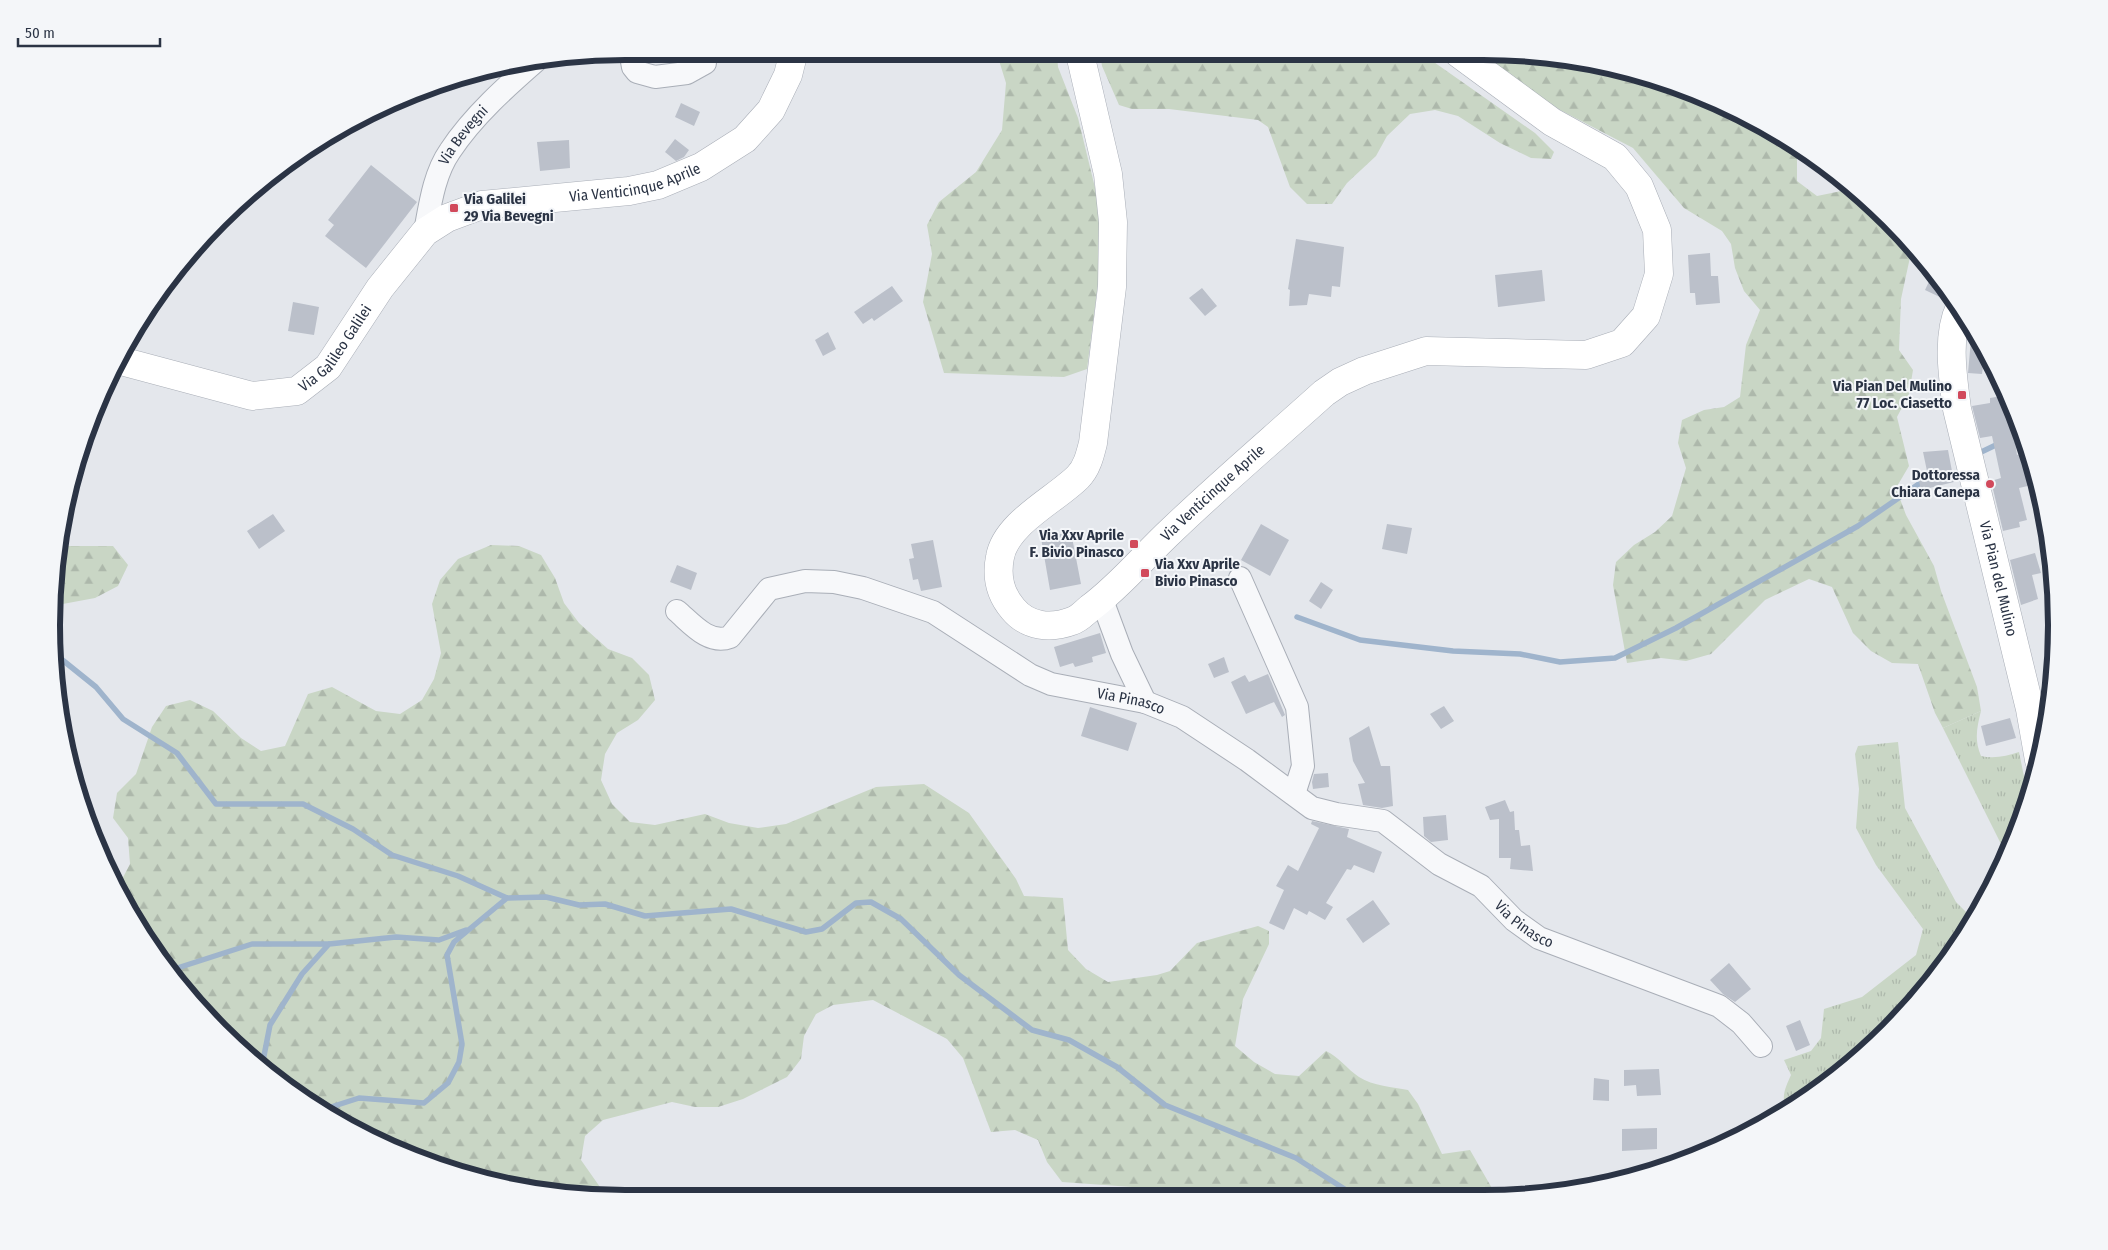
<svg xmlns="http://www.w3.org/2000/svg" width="2108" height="1250" viewBox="0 0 2108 1250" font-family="'Fira Sans Condensed',sans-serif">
	<defs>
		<pattern id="grass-tufts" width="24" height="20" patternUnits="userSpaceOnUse" patternTransform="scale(1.25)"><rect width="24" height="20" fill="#c9d6c5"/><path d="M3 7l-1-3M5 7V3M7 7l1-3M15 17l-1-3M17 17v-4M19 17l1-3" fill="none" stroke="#adb8ab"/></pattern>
		<pattern id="forest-firs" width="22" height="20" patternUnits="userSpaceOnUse" patternTransform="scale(1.25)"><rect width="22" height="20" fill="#c9d6c5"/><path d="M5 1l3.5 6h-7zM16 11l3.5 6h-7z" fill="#adb8ab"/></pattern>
	</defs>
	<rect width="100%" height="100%" fill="#e4e7ec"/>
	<!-- grass -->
	<path fill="url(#grass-tufts)" d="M1981,711C1977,727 1974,740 1981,756C1994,759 2007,756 2019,752L2028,796L2013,845L2007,856L1943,728Z
		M1898,742L1905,808L1956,902L1973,919L1960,944L1862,1056L1787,1110C1780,1098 1786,1086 1791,1075L1784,1060L1811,1051L1821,1038L1824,1009L1862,997L1916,955L1923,929L1876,865L1856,828L1859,789L1855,754L1858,746Z"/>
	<!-- forest -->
	<path fill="url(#forest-firs)" d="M1421,53L1535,133L1554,152L1551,159L1531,158L1500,143L1458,116L1435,110L1410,114L1387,136L1376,156L1347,183L1332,204H1307L1290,187L1268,127L1258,120L1169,109H1132L1119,105L1102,66L1100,54Z
		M1476,53H1521L1668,82L1802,148L1797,156V181L1817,196L1851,189L1889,220L1912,248L1901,299L1899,350L1913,370L1909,394L1897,417L1909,466L1896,488L1906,515L1934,566L1941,591L1977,687L1981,711L1943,728L1935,713L1918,664L1892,663L1871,651L1853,633L1832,587L1809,579L1765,600L1711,654L1686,661L1661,658L1627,663L1613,585L1616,562L1634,545L1655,532L1672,516L1686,468L1678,443L1682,420L1704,410L1724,407L1740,397L1746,345L1760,310L1744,291L1735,268L1731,244L1722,231L1684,208L1633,148L1539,99Z
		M997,54H1057L1058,67L1078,118L1098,200L1101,261L1087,369L1064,377L944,373L923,302L932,254L927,225L939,202L976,172L1002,130L1006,83Z
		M58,543L64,546H113L128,565L118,586L95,598L52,606Z
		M491,545L519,546L541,555L555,578L564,603L579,623L608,649L632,658L649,675L655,700L638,720L617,733L605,754L601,780L612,804L630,822L655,825L705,814L729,823L758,828L786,824L876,787L924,784L969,813L1016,879L1024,896L1063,898L1068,950L1086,969L1108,982L1157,975L1170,971L1197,943L1258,926L1269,931V944L1243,999L1235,1046L1254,1062L1275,1074L1299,1076L1326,1051C1339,1057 1347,1069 1359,1077C1373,1086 1393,1087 1408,1090L1418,1104L1442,1154L1470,1150L1497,1197H1141L1132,1187L1062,1182L1047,1162L1038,1140L1015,1130L991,1132L963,1058L947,1039L873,1000L833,1005L816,1014L804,1036L801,1059L787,1077L743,1099L718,1107H695L672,1102L603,1120L585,1136L581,1160L607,1197H587L440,1168L306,1102L219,1031L170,974L117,889L130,864L128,838L113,818L117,793L136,774L152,727L166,706L190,700L213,711L241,738L261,751L285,746L308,694L332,687L376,711L400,714L422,700L434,679L441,653L432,604L440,580L458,559Z"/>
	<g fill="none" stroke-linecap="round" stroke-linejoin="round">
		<!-- stream -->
		<path stroke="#9fb4cc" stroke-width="5.5" d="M2009,439L2022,434
			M1975,455L2000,443
			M1297,617L1360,640L1453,651L1520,654L1560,662L1615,658L1676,628L1858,526L1926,479
			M55,654L96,687L123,719L177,753L216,804H303L353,829L392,855L458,876L507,898L546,897L579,905L605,904L645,916L731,909L806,932L822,929L856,903L871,902L901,919L959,975L1032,1030L1069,1040L1117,1067L1165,1105L1296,1158L1357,1197
			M168,971L252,944H329L396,937L439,940L466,930
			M262,1066L270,1025L302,974L329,944
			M328,1108L359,1098L424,1103L448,1083L459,1062L462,1044L447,955L454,942L507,898"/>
	</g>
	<!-- building -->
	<path fill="#bbc0ca" d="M681,103L700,112L694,126L675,117Z
		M675,139L689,150L684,157L676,161L665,152Z
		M569,140L570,168L540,171L537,142Z
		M371,165L417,202L366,268L325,236L334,225L328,220Z
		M1296,239L1344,247L1340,287L1332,286L1331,297L1309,294L1307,305L1289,306L1290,290L1288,289Z
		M1710,253L1711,276H1718L1720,303L1696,305L1695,293H1690L1688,255Z
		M1542,270L1545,301L1498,307L1495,275Z
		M1933,273L1951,295L1946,300L1925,290Z
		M892,286L903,301L874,321L872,318L863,324L854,312Z
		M1202,288L1217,306L1205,316L1189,298Z
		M293,302L319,307L314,335L288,331Z
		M1972,328L1985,352L1982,374L1968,373Z
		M828,332L836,349L823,356L815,340Z
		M2008,395L2017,455L2024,453L2032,485L2019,488L2027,520L2019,522L2020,527L2003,531L1991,481L2001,478L1992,436L1980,438L1972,406L1990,403V398Z
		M1948,450L1954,482L1921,490L1917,472L1927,471L1923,452Z
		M273,514L285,531L259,549L247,531Z
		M1261,524L1289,540L1270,576L1241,560Z
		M1387,524L1412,528L1407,554L1382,549Z
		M1071,532L1081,584L1050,590L1041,538Z
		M933,540L942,587L921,591L918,579L913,580L909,559L914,558L911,544Z
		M2035,553L2041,573L2032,575L2038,599L2021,605L2010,560Z
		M677,565L697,573L691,590L670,582Z
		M1321,582L1333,590L1321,609L1309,601Z
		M1100,633L1106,653L1092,657L1093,662L1075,667L1073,663L1060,667L1054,647Z
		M1224,657L1229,672L1214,678L1208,664Z
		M1268,674L1285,715L1282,717L1274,702L1246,714L1231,682L1245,675L1249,682Z
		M1444,706L1454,721L1441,729L1430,714Z
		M1090,707L1137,723L1128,751L1081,736Z
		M2010,718L2016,738L1986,746L1981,726Z
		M1369,726L1381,766H1390L1393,806L1382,808L1363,805L1358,784L1365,783L1353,761L1349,738Z
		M1328,773L1329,787L1313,789L1312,782L1314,774Z
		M1505,800L1510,812L1514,811L1515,830H1519L1521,846L1530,845L1533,871L1510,869L1511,858H1499V819L1490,820L1485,807Z
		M1446,815L1448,840L1431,842L1424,836L1423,817Z
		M1312,821L1349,829L1347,837L1382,852L1374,873L1354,865L1351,870L1347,869L1326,903L1333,907L1325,920L1309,911L1307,915L1294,908L1284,930L1269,923L1284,890L1276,886L1288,865L1298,871L1319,828L1311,824Z
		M1373,900L1390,924L1363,943L1346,919Z
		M1729,963L1751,989L1735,1002L1723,994L1710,980Z
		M1800,1020L1810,1045L1796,1051L1786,1026Z
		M1659,1069L1661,1095L1637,1096L1636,1085L1624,1086V1070Z
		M1594,1078L1609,1080V1101L1593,1100Z
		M1657,1128V1149L1622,1151V1129Z"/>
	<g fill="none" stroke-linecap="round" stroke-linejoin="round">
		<!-- minor casing -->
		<g stroke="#a9aeb7" stroke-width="24">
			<g id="minor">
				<path d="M631,56L633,67L637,72L655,77L687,73L705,63"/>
				<path id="s1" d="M425,232C430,205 434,174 450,151C473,116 507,86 538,59"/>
				<path d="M1240,578L1297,707L1303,766L1294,794"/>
				<path d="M1102,600L1122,654L1145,702"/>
				<path id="s2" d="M677,611C692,624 709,645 730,637L769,589L805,581L834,582L863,588L933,612L1030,675L1051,684L1145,702L1182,717L1247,760L1312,808L1336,814L1383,821L1439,864L1481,886L1514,920L1539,938L1719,1006L1741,1023L1761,1046"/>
			</g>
		</g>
		<!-- secondary casing -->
		<g stroke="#a9aeb7" stroke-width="29">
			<g id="secondary">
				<path id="s3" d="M1080,54L1108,174L1113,222L1112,287L1093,443C1090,455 1087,468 1078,477C1055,500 1006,523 1000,557C996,577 1000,594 1013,609C1028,627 1051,629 1072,621C1079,619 1085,612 1090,608C1120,586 1145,555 1172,530C1221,483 1273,439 1324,393L1340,382L1364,371L1426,351L1586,355L1622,343L1646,316L1659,274L1657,230L1639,186L1615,157L1552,122L1458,53"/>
				<path id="s4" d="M1960,307C1946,336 1953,378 1957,409L2030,709L2039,760"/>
				<path id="s5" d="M121,361L252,396L297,391L328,367L380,288L425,232L447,218L482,205L629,191L658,185L701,167L745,139L771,110L788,75L793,55"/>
			</g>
		</g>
		<!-- minor -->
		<use href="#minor" stroke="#f7f8fa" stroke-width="22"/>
		<!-- secondary -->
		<use href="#secondary" stroke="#fff" stroke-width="28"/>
	</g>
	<!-- markers -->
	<g fill="#d1495b" stroke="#f4f6f9" stroke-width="2">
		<rect x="449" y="203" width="10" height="10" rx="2.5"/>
		<rect x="1957" y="390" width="10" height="10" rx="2.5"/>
		<circle cx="1990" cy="484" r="5"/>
		<rect x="1129" y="539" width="10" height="10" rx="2.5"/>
		<rect x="1140" y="568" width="10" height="10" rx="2.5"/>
	</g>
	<g text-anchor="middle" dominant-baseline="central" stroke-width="4" stroke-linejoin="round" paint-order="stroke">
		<!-- street labels -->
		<g font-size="15" fill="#2b3445" stroke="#f4f6f9">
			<text stroke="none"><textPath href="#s1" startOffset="106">Via Bevegni</textPath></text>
			<text stroke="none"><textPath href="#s5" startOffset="605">Via Venticinque Aprile</textPath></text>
			<text stroke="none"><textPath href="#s5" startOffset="239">Via Galileo Galilei</textPath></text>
			<text stroke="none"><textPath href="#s3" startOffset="856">Via Venticinque Aprile</textPath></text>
			<text stroke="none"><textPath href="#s4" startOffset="278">Via Pian del Mulino</textPath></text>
			<text stroke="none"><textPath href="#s2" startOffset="514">Via Pinasco</textPath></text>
			<text stroke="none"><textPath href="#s2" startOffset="975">Via Pinasco</textPath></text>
		</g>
		<!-- poi labels -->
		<g font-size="15" font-weight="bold" fill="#2b3445" stroke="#f4f6f9" text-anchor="end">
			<text x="464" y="199" text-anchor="start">Via Galilei<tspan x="464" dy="17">29 Via Bevegni</tspan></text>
			<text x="1952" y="386">Via Pian Del Mulino<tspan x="1952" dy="17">77 Loc. Ciasetto</tspan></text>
			<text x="1980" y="475">Dottoressa<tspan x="1980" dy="17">Chiara Canepa</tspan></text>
			<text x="1124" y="535">Via Xxv Aprile<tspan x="1124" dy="17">F. Bivio Pinasco</tspan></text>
			<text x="1155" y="564" text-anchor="start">Via Xxv Aprile<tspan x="1155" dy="17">Bivio Pinasco</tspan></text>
		</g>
	</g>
	<!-- crop -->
	<path d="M0 0H2108V1250H0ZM625 60H1483A565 565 0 0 1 2048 625V625A565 565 0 0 1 1483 1190H625A565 565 0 0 1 60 625V625A565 565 0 0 1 625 60Z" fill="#f4f6f9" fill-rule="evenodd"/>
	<path fill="none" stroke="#2b3445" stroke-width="6" d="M625 60H1483A565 565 0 0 1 2048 625V625A565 565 0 0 1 1483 1190H625A565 565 0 0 1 60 625V625A565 565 0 0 1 625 60Z"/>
	<!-- scale -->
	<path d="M18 38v8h142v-8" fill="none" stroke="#2b3445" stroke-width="2.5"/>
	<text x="25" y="38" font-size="15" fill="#2b3445" stroke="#f4f6f9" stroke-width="4" paint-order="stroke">50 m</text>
</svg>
